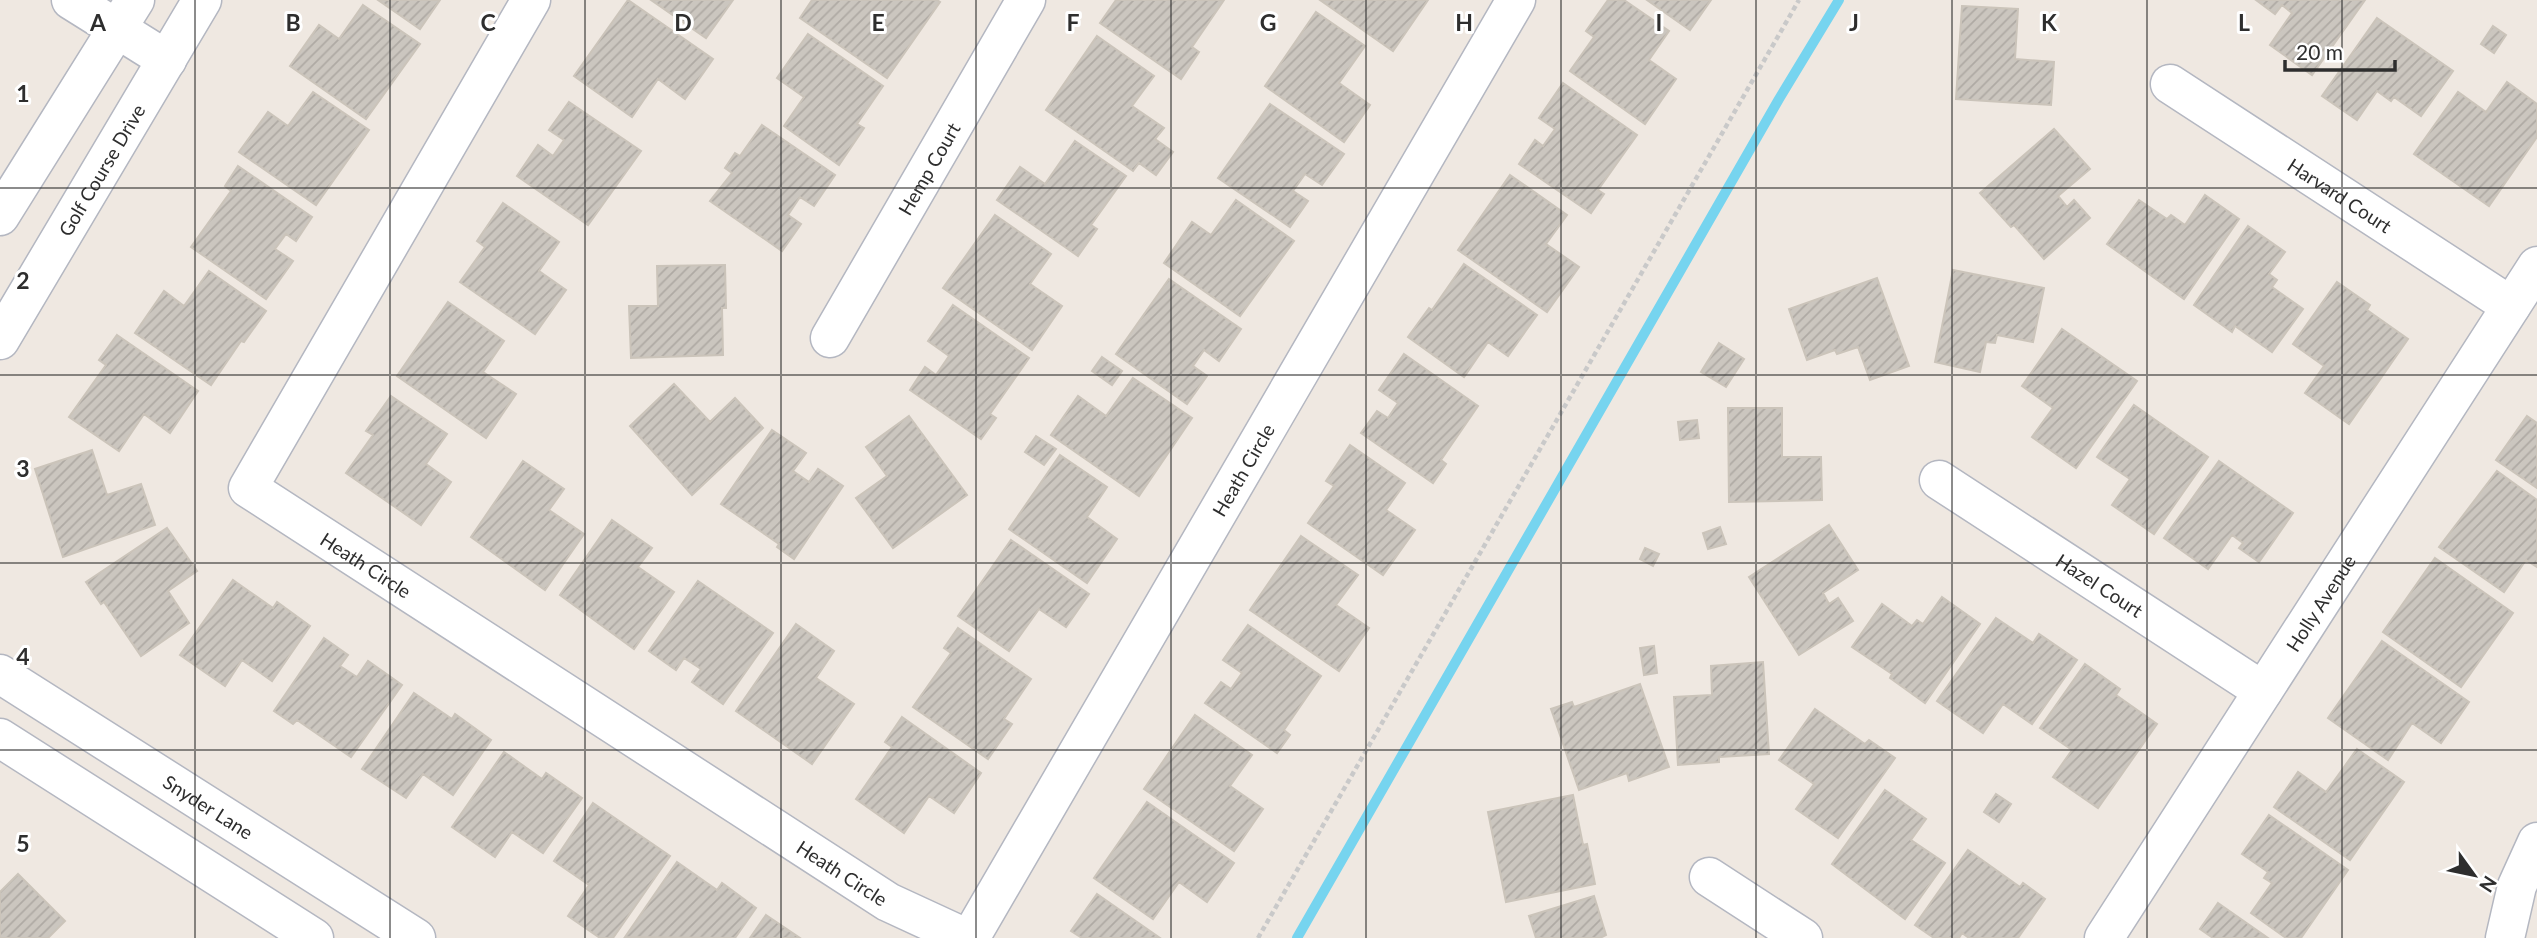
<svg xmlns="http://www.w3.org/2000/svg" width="2537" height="938" viewBox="0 0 2537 938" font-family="Lato,sans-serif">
	<defs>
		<pattern id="building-hatch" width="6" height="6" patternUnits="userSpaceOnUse" patternTransform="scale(1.75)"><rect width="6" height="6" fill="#cbc6bf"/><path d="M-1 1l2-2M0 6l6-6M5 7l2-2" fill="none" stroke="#afaaa4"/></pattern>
	</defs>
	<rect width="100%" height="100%" fill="#efe8e1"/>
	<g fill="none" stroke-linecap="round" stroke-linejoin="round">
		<!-- stream -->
		<path stroke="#76d4ef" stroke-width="10" d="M1297,938L1779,99L1839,0"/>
	</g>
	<!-- building -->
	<path fill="url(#building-hatch)" stroke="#cbc4ba" stroke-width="2" d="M378,0H440L420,29Z
		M628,0L713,59L685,99L658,79L632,117L574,76Z
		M651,0H733L706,38Z
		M812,0H937L940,2L887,78L800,18Z
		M1116,0H1224L1192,47L1199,52L1181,79L1100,23Z
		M1320,0H1428L1393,51Z
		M1608,0H1624L1669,31L1649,60L1676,79L1645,124L1570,71L1594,37L1586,31Z
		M1647,0H1711L1690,30Z
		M2256,0H2365L2312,75L2270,45L2292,13L2282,5L2275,14Z
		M363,5L420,44L366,119L290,66L319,25L339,39Z
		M1962,6L2018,9L2015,59L2054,62L2051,105L1956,99Z
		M1316,12L1365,46L1339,83L1370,105L1344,142L1265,86Z
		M2377,18L2453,71L2421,116L2394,97L2391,101L2377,91L2357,120L2322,96Z
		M2493,26L2506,35L2494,53L2481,44Z
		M808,34L883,86L857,124L864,128L839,165L784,126L804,97L777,78Z
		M1097,36L1154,76L1132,106L1164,128L1155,139L1173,152L1156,175L1139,163L1133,171L1046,110Z
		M2507,82L2537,104V137L2489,206L2414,154L2458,92L2486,112Z
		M1563,83L1637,135L1598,190L1604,194L1591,213L1519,164L1535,140L1543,146L1555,129L1539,118Z
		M313,92L369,130L316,205L239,152L268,112L288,126Z
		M569,102L641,151L588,225L517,176L538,145L553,156L564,140L549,130Z
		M1270,104L1344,154L1322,185L1305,174L1293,191L1308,201L1290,227L1218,178Z
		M762,125L835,175L814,206L800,197L788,215L801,224L782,251L710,201L732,173L725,168L735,153L740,156Z
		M2054,129L2090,169L2058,196L2067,207L2074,200L2090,218L2044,259L2014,225L2011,227L1980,193Z
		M1075,141L1126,176L1091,225L1097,229L1078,256L997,200L1020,167L1045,184Z
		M238,166L312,217L296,241L286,234L275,249L293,261L266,299L191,247L231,191L225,186Z
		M1510,175L1567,215L1546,244L1579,267L1547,312L1458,250Z
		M2205,195L2239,219L2184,299L2107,244L2139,200L2167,219L2171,215L2185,225Z
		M1236,200L1294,241L1240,316L1164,263L1192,222L1211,235Z
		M503,203L559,242L539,271L566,290L535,334L460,282L485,247L477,241Z
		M995,215L1051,254L1030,284L1062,306L1032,350L943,288Z
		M2248,226L2285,252L2269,274L2277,280L2272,287L2303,309L2272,352L2235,326L2232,332L2194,305Z
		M1464,264L1537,315L1508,356L1488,342L1464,377L1408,337L1429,308L1432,310Z
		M725,265L726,308H722L723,355L631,358L629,306H658L657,266Z
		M1953,270L2044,288L2033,342L1997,335L1995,343L1986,342L1980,372L1935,362Z
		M209,271L266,311L244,342L241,341L211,385L135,333L164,291L184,306Z
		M1877,278L1909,366L1870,380L1858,347L1837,354L1835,350L1807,360L1789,309Z
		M1169,279L1241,329L1219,361L1204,350L1193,366L1207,376L1187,404L1116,354Z
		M2337,282L2370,305L2367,310L2408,339L2349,424L2305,393L2324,366L2293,344Z
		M448,302L504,341L483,372L516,394L486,438L397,376Z
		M953,305L1029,358L990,414L996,418L981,439L910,390L925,367L936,375L949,356L928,341Z
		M2062,329L2137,381L2076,468L2032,437L2053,408L2022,386Z
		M117,335L198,391L170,433L144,414L119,451L69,417L106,365L99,360Z
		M1719,343L1744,359L1726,387L1701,372Z
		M1404,354L1478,406L1441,460L1446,464L1433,483L1361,433L1377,411L1388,418L1398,403L1379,390Z
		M1102,357L1122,371L1112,385L1092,371Z
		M1133,378L1192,418L1139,496L1051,435L1078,396L1106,416Z
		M674,384L710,422L735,398L763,428L692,495L630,426Z
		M391,396L447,434L426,464L451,482L421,525L346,473L373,435L366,431Z
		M2134,405L2208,457L2154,534L2112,505L2130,479L2097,457Z
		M1728,408H1782V457H1821L1822,500L1729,502Z
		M909,416L967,495L893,548L856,498L887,476L866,447Z
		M2527,416L2537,423V488L2496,460Z
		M1697,420L1699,438L1680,440L1678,422Z
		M772,430L806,453L793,471L809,482L818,469L843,486L794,559L777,547L779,544L721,504Z
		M1036,436L1056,449L1044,465L1025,452Z
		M1350,445L1405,483L1386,510L1415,530L1383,575L1308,523L1334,486L1326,481Z
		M92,450L107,495L141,484L155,525L63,557L35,469Z
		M1060,455L1107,487L1087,517L1117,539L1087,583L1009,529Z
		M523,461L564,489L549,510L584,534L545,590L471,537Z
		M2219,461L2293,513L2259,562L2239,548L2243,543L2232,535L2208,569L2164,538Z
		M2497,471L2537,500V567L2526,560L2504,592L2439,547Z
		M612,520L652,548L638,567L674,592L634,649L560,595Z
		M1829,525L1858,570L1823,593L1829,604L1838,598L1853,621L1799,655L1749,577Z
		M1720,527L1726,544L1708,549L1703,533Z
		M167,528L197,571L168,591L189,623L141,656L104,602L101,604L86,582Z
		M1301,536L1358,575L1336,605L1369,628L1339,671L1250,610Z
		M1011,540L1089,594L1066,627L1039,609L1009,651L958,616Z
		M1645,548L1659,554L1653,566L1640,559Z
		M2435,558L2513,613L2461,687L2383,632Z
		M233,580L273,608L277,602L310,626L272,681L242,660L225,686L180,655Z
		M698,581L773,633L723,704L692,682L701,669L684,658L676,670L649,651Z
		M1942,597L1980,624L1925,703L1890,678L1892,674L1852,647L1882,604L1912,626L1917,620L1923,624Z
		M1996,618L2033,643L2039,634L2077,660L2032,724L2003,704L1983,733L1937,701Z
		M796,624L834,651L816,678L854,704L812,764L736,711Z
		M1248,625L1321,676L1284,730L1290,735L1277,753L1205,703L1221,682L1231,689L1242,673L1223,660Z
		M958,628L1031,679L1004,719L1012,724L988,759L913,707L951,653L944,648Z
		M324,638L348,655L340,666L357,677L368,661L402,685L351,757L297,720L293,724L274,711Z
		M2382,641L2469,702L2441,743L2412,723L2388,760L2328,718Z
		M1654,646L1657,673L1644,675L1640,648Z
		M1763,662L1769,754L1719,757V762L1678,765L1674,697L1712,695L1711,666Z
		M2085,664L2120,689L2116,695L2157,724L2098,808L2053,777L2072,750L2040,728Z
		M1640,684L1669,767L1629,781L1627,773L1579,790L1551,709L1572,702L1574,707Z
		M414,693L452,719L455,714L491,740L453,795L423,774L406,798L362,769Z
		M1815,709L1865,744L1869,740L1895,758L1838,838L1796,809L1814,784L1779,760Z
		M1195,715L1252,755L1230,786L1263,809L1234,851L1144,789Z
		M902,717L981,773L954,813L929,796L904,833L856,799L892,747L885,742Z
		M2357,749L2404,782L2350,860L2274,807L2298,772L2326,792Z
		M504,752L542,779L546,773L582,798L543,853L512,832L495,857L452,827Z
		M1885,790L1926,819L1911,840L1945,863L1905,919L1832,864Z
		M1996,794L2011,804L1999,822L1984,812Z
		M1573,795L1583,845L1587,844L1595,884L1506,902L1488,812Z
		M1147,802L1234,863L1207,902L1179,882L1153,919L1094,878Z
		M593,803L670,856L613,938H600L568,916L589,885L554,861Z
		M2269,815L2348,870L2301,938H2286L2251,913L2272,883L2264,878L2268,872L2242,854Z
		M1968,850L2020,887L2023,883L2045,899L2018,938H1969L1962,933L1959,938H1934L1915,925Z
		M677,862L717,890L722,883L756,908L735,938L625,937Z
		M18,874L65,921L48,938H0V892Z
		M1097,894L1160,938H1082L1071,931Z
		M1594,896L1606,935L1600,938H1536L1529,916Z
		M2218,903L2268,938H2213L2200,929Z
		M766,915L800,938H750Z"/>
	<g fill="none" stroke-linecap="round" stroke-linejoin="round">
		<!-- minor casing -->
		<g stroke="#b4b7c1" stroke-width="41">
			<g id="minor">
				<path d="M71,0L167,60"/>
				<path id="s1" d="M531,0L248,488L888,902L966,938"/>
				<path id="s2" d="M2170,84L2511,306"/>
				<path d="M0,216L135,0"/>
				<path id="s3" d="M830,338L1026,0"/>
				<path id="s4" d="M0,340L202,0"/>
				<path id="s5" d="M1939,480L2263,691"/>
				<path id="s6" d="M0,674L416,938"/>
				<path d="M0,738L314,938"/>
				<path d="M1709,877L1803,938"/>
				<path id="s7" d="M970,938L1516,0"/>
				<path id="s8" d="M2104,938L2537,266"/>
				<path d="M2505,938L2517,886L2537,842"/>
			</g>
		</g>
		<!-- path -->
		<path stroke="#c9c9c9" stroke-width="4.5" stroke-dasharray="5 3.5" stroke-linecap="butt" d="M1258,938L1799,0"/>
		<!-- minor -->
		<use href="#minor" stroke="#fff" stroke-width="38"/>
	</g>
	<!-- grid -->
	<path fill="none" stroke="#2e2e2e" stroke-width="2" stroke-opacity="0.55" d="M195,0V938M390,0V938M585,0V938M781,0V938M976,0V938M1171,0V938M1366,0V938M1561,0V938M1756,0V938M1952,0V938M2147,0V938M2342,0V938M0,188H2537M0,375H2537M0,563H2537M0,750H2537"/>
	<g text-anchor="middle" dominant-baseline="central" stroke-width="6" stroke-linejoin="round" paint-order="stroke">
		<!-- street labels -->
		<g font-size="19" fill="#2e2e2e" stroke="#fff">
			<text stroke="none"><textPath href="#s3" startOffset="196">Hemp Court</textPath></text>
			<text stroke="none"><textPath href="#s4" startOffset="198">Golf Course Drive</textPath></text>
			<text stroke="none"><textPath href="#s2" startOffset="203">Harvard Court</textPath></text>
			<text stroke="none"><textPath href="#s7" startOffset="542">Heath Circle</textPath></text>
			<text stroke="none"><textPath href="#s1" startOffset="705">Heath Circle</textPath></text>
			<text stroke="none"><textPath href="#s5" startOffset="192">Hazel Court</textPath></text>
			<text stroke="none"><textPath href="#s8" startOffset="399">Holly Avenue</textPath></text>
			<text stroke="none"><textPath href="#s6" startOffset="247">Snyder Lane</textPath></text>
			<text stroke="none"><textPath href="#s1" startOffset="1272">Heath Circle</textPath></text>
		</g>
	</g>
	<g font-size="23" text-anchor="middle" font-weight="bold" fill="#2e2e2e" stroke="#fff" stroke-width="6" stroke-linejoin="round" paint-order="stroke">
		<text x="98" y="31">A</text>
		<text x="293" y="31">B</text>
		<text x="488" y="31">C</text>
		<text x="683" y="31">D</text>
		<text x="878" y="31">E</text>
		<text x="1073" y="31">F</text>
		<text x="1268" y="31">G</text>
		<text x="1464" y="31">H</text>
		<text x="1659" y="31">I</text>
		<text x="1854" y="31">J</text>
		<text x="2049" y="31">K</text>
		<text x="2244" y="31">L</text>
		<text x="23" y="102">1</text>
		<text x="23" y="289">2</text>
		<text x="23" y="477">3</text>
		<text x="23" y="665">4</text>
		<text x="23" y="852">5</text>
	</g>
	<!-- north arrow -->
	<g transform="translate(2474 875) rotate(123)" stroke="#ffffff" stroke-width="5" paint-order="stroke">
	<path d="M0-5L12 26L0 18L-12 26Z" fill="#2e2e2e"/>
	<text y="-10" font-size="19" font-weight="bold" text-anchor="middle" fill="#2e2e2e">N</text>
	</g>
	<!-- scale -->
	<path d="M2285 60v10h110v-10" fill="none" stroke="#2e2e2e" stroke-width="3.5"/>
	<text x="2296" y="60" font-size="21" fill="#2e2e2e" stroke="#ffffff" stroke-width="5" paint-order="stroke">20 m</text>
</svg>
